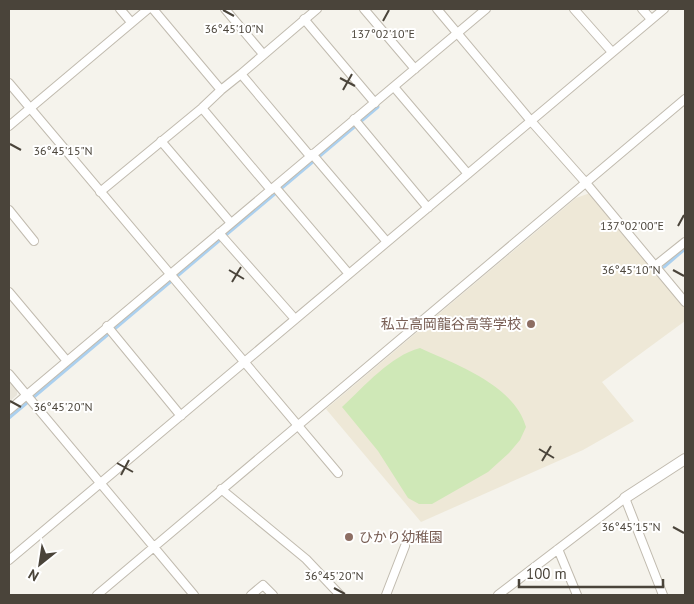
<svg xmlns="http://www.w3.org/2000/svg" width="694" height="604" viewBox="0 0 694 604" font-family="'PT Sans','Noto Sans JP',sans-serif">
	<rect width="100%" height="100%" fill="#f5f3ec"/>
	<!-- residential -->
	<path fill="#e9e5da" d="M9,376L17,386V395L9,402Z"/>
	<!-- education -->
	<path fill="#eee8d7" d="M590,193L685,308V321L602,382L634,421L583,450L421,522L326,409L576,198Z"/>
	<!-- green -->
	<path fill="#cfe8b7" d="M420,348C457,365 514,385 526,427L520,440L509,453L488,472L432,504H419L408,498L378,451L342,407C365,386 390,356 420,348Z"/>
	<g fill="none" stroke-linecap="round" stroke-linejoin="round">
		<!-- stream -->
		<path stroke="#abd0ef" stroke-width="3" d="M664,267L685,249
			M9,418L378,107"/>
		<!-- minor casing -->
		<g stroke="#c1bbaf" stroke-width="10">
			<path id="minor" d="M120,9L131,22
				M153,9L221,90
				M225,9L263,54
				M364,9L415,69
				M437,9L531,121L586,183L685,302
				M574,9L612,52
				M642,9L651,19
				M304,19L375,103
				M241,74L310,156
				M9,83L338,473
				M394,87L468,174
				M202,108L271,190
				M354,119L428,208
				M9,126L148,9
				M161,141L231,223
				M312,154L387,242
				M275,187L349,274
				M100,192L202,108L221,90L241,74L317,9
				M9,210L34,241
				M219,233L295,319
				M655,266L685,242
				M9,292L67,361
				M107,326L181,416
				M9,374L194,595
				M9,410L486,9
				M221,489L306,559L340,595
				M558,549L577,595
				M9,560L664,9
				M97,595L685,99
				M251,595L263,585L273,595
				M386,595L405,546
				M498,595L625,498L663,595"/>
		</g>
		<!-- tertiary casing -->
		<g stroke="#c1bbaf" stroke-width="12">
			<path id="tertiary" d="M625,498L685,459"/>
		</g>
		<!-- minor -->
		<use href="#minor" stroke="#fff" stroke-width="8"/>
		<!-- tertiary -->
		<use href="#tertiary" stroke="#fff" stroke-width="10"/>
	</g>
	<!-- ticks -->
	<path fill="none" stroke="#4a443a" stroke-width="2" d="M223,10L234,16M383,21L389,10M340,78L355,86M343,90L352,74M10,144L21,150M678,226L684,215M229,270L244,279M673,270L684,276M232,282L241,267M10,401L21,407M539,449L554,458M542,461L551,446M117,463L133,472M121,475L129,460M673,527L684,533M334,588L345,594"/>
	<!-- markers -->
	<g fill="#8d6e63" stroke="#fff" stroke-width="2">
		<circle cx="531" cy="324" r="5"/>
		<circle cx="349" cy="537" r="5"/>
	</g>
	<g text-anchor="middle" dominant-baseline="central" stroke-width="4" stroke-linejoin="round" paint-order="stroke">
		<!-- education labels -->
		<g font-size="14" fill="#785e54" stroke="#fff" text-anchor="end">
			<text x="521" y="324">私立高岡龍谷高等学校</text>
			<text x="359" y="537" text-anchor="start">ひかり幼稚園</text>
		</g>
	</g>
	<g font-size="12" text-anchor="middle" fill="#4a443a" stroke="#fff" stroke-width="4" stroke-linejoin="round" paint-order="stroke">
		<text x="234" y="33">36°45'10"N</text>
		<text x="383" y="38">137°02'10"E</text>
		<text x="63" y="155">36°45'15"N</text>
		<text x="632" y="230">137°02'00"E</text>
		<text x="631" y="274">36°45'10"N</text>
		<text x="63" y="411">36°45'20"N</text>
		<text x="631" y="531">36°45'15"N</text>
		<text x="334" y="580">36°45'20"N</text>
	</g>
	<!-- border -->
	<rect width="694" height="604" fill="none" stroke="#4a443a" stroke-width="20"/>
	<!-- north arrow -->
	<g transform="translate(40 564) rotate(210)" stroke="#ffffff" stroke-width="4" paint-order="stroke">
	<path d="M0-4L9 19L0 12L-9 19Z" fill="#4a443a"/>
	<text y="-8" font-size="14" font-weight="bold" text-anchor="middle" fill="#4a443a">N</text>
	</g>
	<!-- scale -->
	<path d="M519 579v8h144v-8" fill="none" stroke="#4a443a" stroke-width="2.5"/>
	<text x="526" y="579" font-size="15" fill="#4a443a" stroke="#ffffff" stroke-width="4" paint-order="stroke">100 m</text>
</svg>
